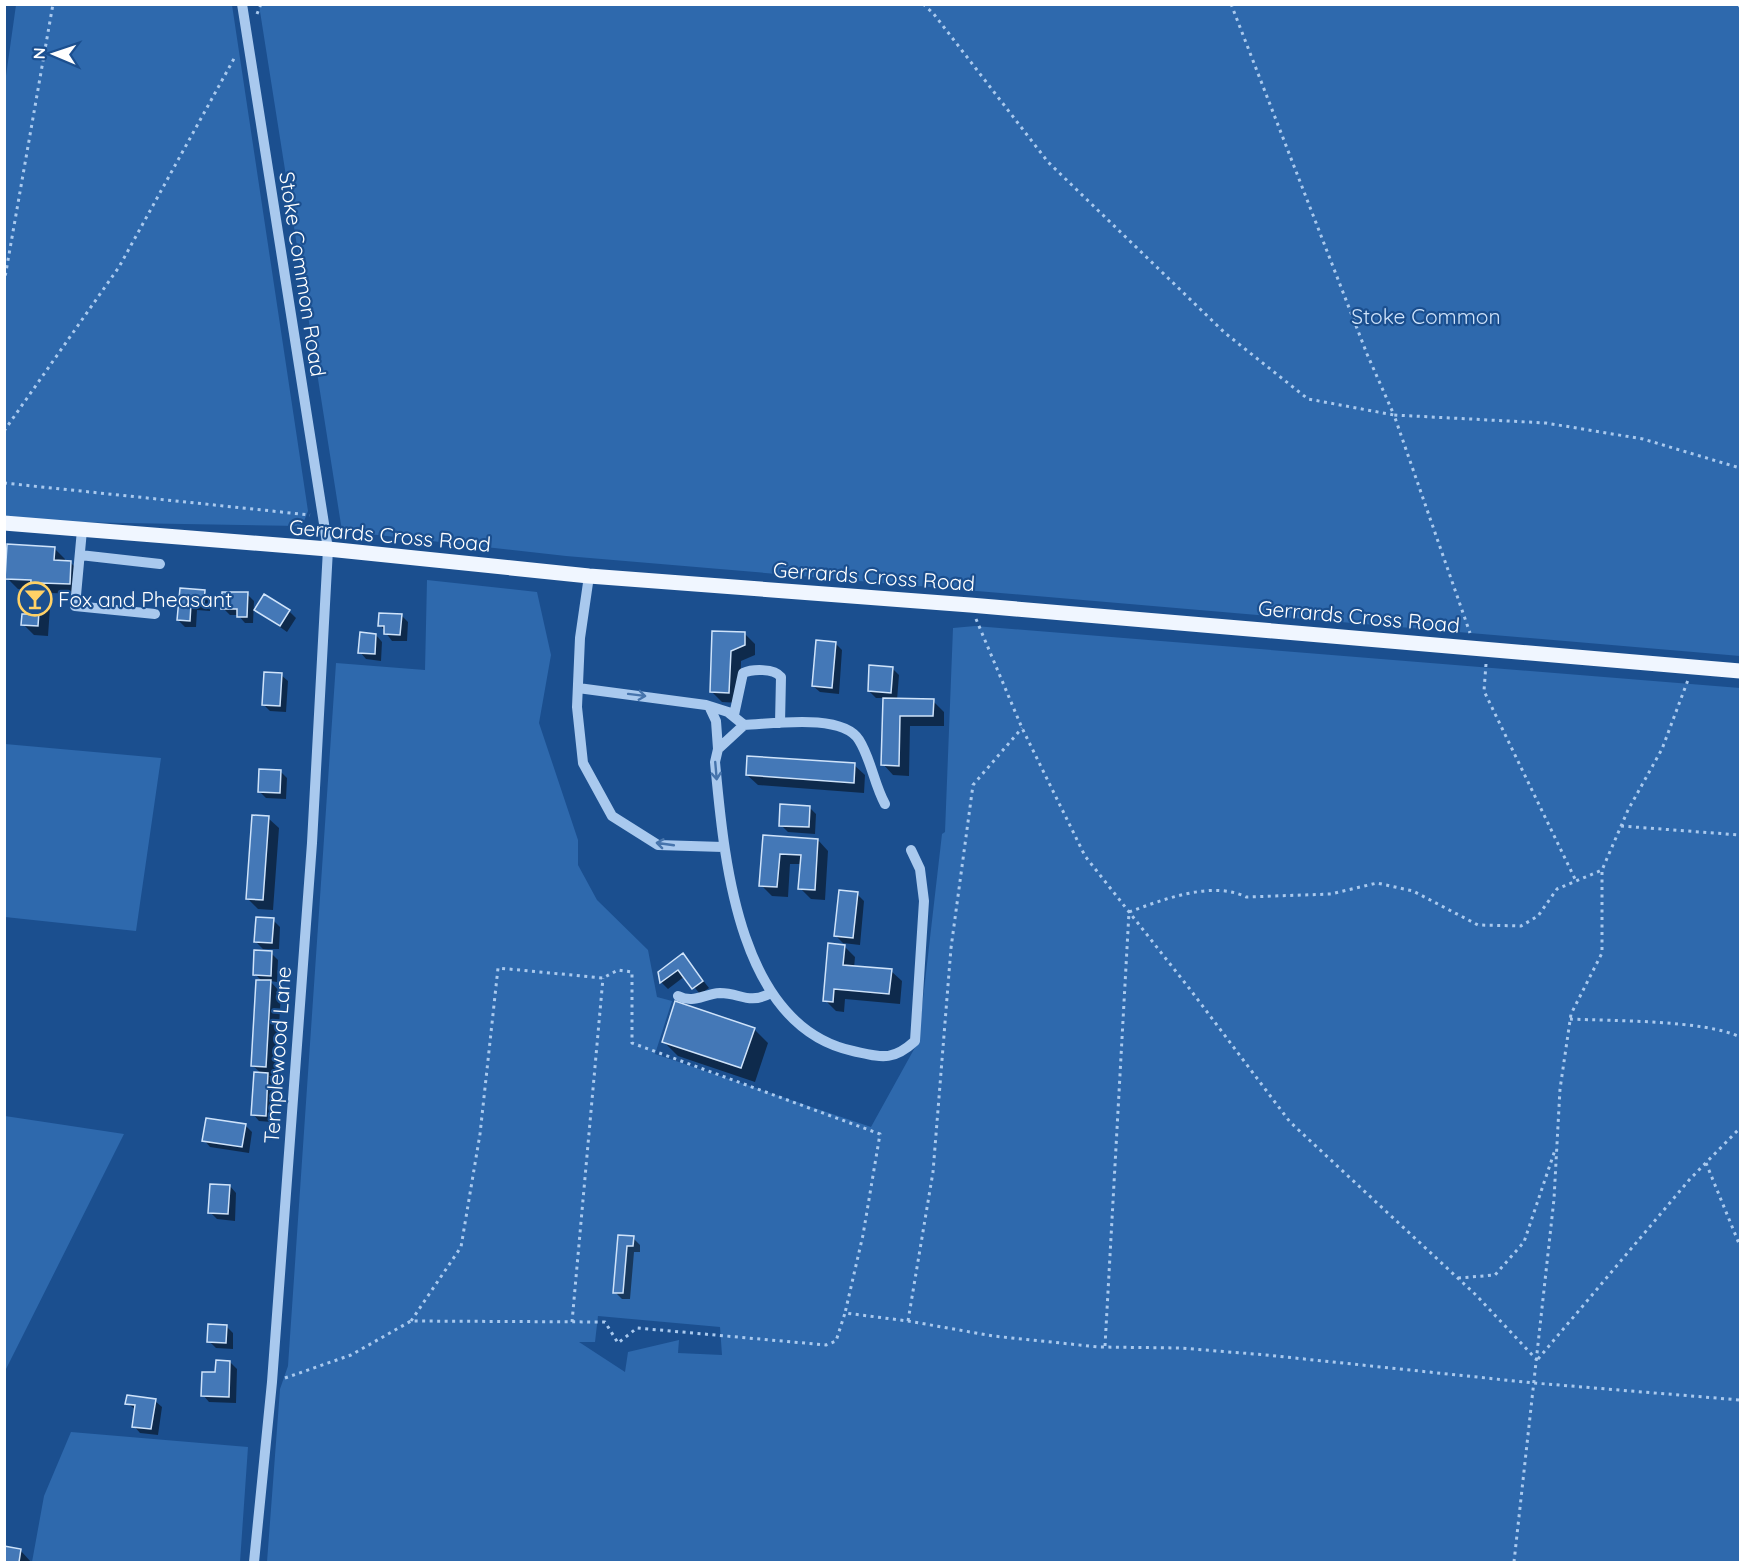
<svg xmlns="http://www.w3.org/2000/svg" width="1745" height="1567" viewBox="0 0 1745 1567" font-family="Quicksand,sans-serif">
	<rect width="100%" height="100%" fill="#1b4f8f"/>
	<!-- green -->
	<path fill="#2e69ad" fill-rule="evenodd" d="M16,5H232L308,511L302,526L67,522L5,517L4,90Z
		M259,5H1740V656L566,556L342,531Z
		M427,580L537,592L551,655L539,723L578,840V865L597,900L648,950L657,997L672,1001L655,1054L871,1127L918,1042L942,834L945,832L953,628L975,626L1740,688V1562H267L280,1389L288,1366L336,663L425,670ZM598,1316L720,1327L722,1355L678,1353L679,1340L628,1352L625,1372L579,1342H595Z
		M5,744L161,758L136,931L5,917Z
		M5,1116L124,1134L5,1371L4,1116Z
		M71,1432L248,1447L240,1562H32L44,1496Z"/>
	<!-- shadow -->
	<path fill="#0007" d="M54,548L65,559L64,562L71,563L81,573L80,594L51,593L48,636L34,635L23,624L30,616L32,590L18,589L7,578Z
		M181,590L204,592L211,599L210,611L197,610L196,627H185L178,620Z
		M247,594L254,601L253,623H245L238,615H230L223,608Z
		M256,610L289,611L296,618L287,632Z
		M401,615L408,622L407,641H392L380,625Z
		M714,633H744L755,644V655L741,661L740,703L722,702L712,692Z
		M376,635L382,642L381,661L366,659L360,652Z
		M835,643L842,650L839,694L820,692L813,686Z
		M892,668L899,675L897,700L933,701L944,712V726H910L909,776L893,775L883,764L884,698H876L869,691Z
		M281,675L288,681L286,712L270,711L263,704Z
		M854,765L865,775L864,793L758,785L747,775Z
		M280,771L287,778L286,799L266,798L260,792Z
		M809,807L816,814L815,834L788,832L781,825Z
		M268,818L279,828L273,910L258,909L247,898Z
		M764,836L818,840L828,851L825,900L811,899L800,888L802,864H790L788,897L772,896L761,885Z
		M857,894L864,901L860,945L843,943L836,936Z
		M273,920L280,927L279,949H263L256,942Z
		M844,946L855,957L854,968L891,971L902,981L900,1004L845,999L844,1012L836,1011L825,1000Z
		M271,953L278,960L277,982L270,981L281,993L276,1077L269,1076L274,1082L272,1122L259,1121L253,1114L262,1074L252,1065L262,981L255,974Z
		M683,955L709,988L700,994L685,976L668,989L661,982L659,973Z
		M754,1029L768,1043L755,1082L678,1056L663,1041Z
		M245,1125L252,1132L249,1153L210,1147L204,1140Z
		M230,1186L236,1193L235,1221L217,1219L210,1212Z
		M619,1237L633,1238L640,1245V1252H634L630,1299H622L615,1292Z
		M226,1326L233,1333V1349L216,1348L209,1341Z
		M230,1362L237,1369L236,1403L209,1402L203,1395L217,1374Z
		M155,1401L162,1407L158,1435L140,1433L134,1426L136,1410L127,1403Z
		M4,1548L21,1551L31,1562H4Z"/>
	<!-- building -->
	<path fill="#4478b7" stroke="#cfe3fa" stroke-width="1.5" d="M7,544L55,547L54,560L71,561L70,584L41,583L38,626L21,625L22,614H29L31,580L5,579Z
		M180,588L205,590L204,605L191,604L190,621L177,620Z
		M222,592H248L247,617H237V609H221Z
		M264,594L290,610L280,626L254,610Z
		M379,613L402,614L400,635L384,634V626H378Z
		M712,631L745,632V645L731,651L729,693L710,692Z
		M360,632L376,634L375,654L358,653Z
		M816,640L836,642L832,688L812,686Z
		M869,665L893,667L891,693L868,691Z
		M264,672L282,673L280,706L262,705Z
		M883,698L934,699L933,716H900L899,766L881,765Z
		M747,756L855,763L854,783L746,775Z
		M259,769L281,770L280,793L258,792Z
		M780,804L810,806L809,827L779,826Z
		M252,815L269,816L263,900L246,899Z
		M763,835L818,839L815,890L798,889L801,855L780,854L777,887L759,886Z
		M839,890L858,892L853,938L834,936Z
		M256,917L274,918L272,943L254,942Z
		M828,943L845,945L843,965L892,969L889,994L834,989L833,1002L823,1001Z
		M254,950L272,951L271,976L253,975Z
		M683,953L703,981L692,989L678,970L660,983L658,972Z
		M256,980H271L266,1067L251,1066Z
		M675,1001L755,1028L741,1068L662,1042Z
		M254,1072L268,1073L266,1116L251,1115Z
		M206,1118L246,1124L242,1147L202,1141Z
		M210,1184L230,1185L228,1214L208,1213Z
		M618,1235L634,1236L633,1246H627L623,1293H613Z
		M208,1324L227,1325L226,1343L207,1342Z
		M216,1360L230,1361L229,1397L201,1396L202,1372H215Z
		M127,1395L156,1399L151,1429L132,1427L135,1405L125,1404Z
		M4,1546L21,1549L19,1562H4Z"/>
	<g fill="none" stroke-linecap="round" stroke-linejoin="round">
		<!-- path -->
		<path stroke="#a9c9ee" stroke-width="3" stroke-dasharray="3 4.5" stroke-linecap="butt" d="M923,4L933,13L1048,162L1225,333L1308,399L1394,415L1470,633
			M1231,4L1367,354L1394,415L1546,423L1643,439L1740,468
			M1739,4L1740,8
			M257,14L261,4
			M4,283L53,4
			M4,431L119,267L236,55
			M4,483L310,515
			M976,619L1022,728L1085,856L1189,988L1290,1122L1476,1295L1537,1360
			M1486,664L1484,691L1576,881
			M1621,826L1740,835
			M1570,1019C1613,1021 1705,1020 1740,1037
			M1706,1163L1740,1246
			M1458,1278L1495,1275L1524,1242L1555,1150
			M411,1321L461,1247L480,1134L498,968L603,978L618,970L632,972V1043L880,1134L863,1235L845,1313
			M908,1321L933,1172L951,948L973,785L1022,728
			M572,1322L603,978
			M1105,1346L1129,912C1162,900 1212,880 1246,897L1331,894L1377,883L1413,891L1478,925L1521,926L1538,916L1557,889L1602,870
			M1538,1359L1690,1179L1740,1128
			M285,1378L351,1355L411,1321L605,1322L618,1343L637,1328L826,1345L836,1341L845,1313L908,1321L993,1336L1099,1347L1181,1348L1266,1355L1534,1383L1740,1400
			M1514,1562L1554,1199L1560,1089L1571,1014L1602,953V870L1628,810L1662,749L1688,680"/>
		<!-- minor -->
		<path stroke="#a9c9ee" stroke-width="10" d="M242,4L328,549L312,843L272,1382L254,1562
			M82,530L75,606L155,614
			M80,555L160,564
			M589,576L580,638L577,707L583,763L612,816L658,845L723,847
			M578,688L706,705L728,712L744,725C773,724 842,713 859,740C871,759 874,784 885,804
			M709,706L716,721L718,749
			M734,715L743,673C752,669 774,668 781,677L780,723
			M744,725L718,749L715,762C724,857 737,1026 853,1051C881,1057 892,1062 915,1041L924,901L920,869L911,850
			M678,996C694,1004 703,994 720,993C741,993 748,1005 771,993"/>
		<!-- major -->
		<path stroke="#f0f6ff" stroke-width="15" d="M4,523L328,549L589,576L970,605L1740,671"/>
	</g>
	<!-- one-way arrows -->
	<defs><path id="oneway-shaft" d="M-6 0H5M1.5-3L5.5 0L1.5 3" fill="none" stroke-width="1.6" stroke-linecap="round" stroke-linejoin="round" transform="scale(1.5)"/></defs>
	<g stroke="#4674ac">
		<use href="#oneway-shaft" transform="translate(637 695) rotate(7)"/>
		<use href="#oneway-shaft" transform="translate(716 771) rotate(85)"/>
		<use href="#oneway-shaft" transform="translate(665 844) rotate(-172)"/>
	</g>
	<!-- icons -->
	<defs>
		<g id="bar-ring" transform="scale(1.725)"><circle r="9.5" fill="#1b4f8f" stroke="#ffd166" stroke-width="1.5"/><path d="M-6-5H6L.8 .8V4.5H3.5V6h-7V4.5H-.8V.8Z" fill="#ffd166"/></g>
	</defs>
	<g fill-rule="evenodd">
		<use href="#bar-ring" x="35" y="599"/>
	</g>
	<g text-anchor="middle" dominant-baseline="central" stroke-width="4.5" stroke-linejoin="round" paint-order="stroke">
		<!-- street labels -->
		<g font-size="21" fill="#fff" stroke="#1b4f8f">
			<text transform="translate(303 274) rotate(81)">Stoke Common Road</text>
			<text transform="translate(390 535) rotate(5)">Gerrards Cross Road</text>
			<text transform="translate(874 576) rotate(4)">Gerrards Cross Road</text>
			<text transform="translate(1359 616) rotate(5)">Gerrards Cross Road</text>
			<text transform="translate(277 1055) rotate(-86)">Templewood Lane</text>
		</g>
		<!-- park labels -->
		<g font-size="21" fill="#cfe3fa" stroke="#1b4f8f">
			<text x="1426" y="316">Stoke Common</text>
		</g>
		<!-- poi labels -->
		<g font-size="21" fill="#fff" stroke="#1b4f8f" text-anchor="start">
			<text x="58" y="599">Fox and Pheasant</text>
		</g>
	</g>
	<!-- border -->
	<rect width="1745" height="1567" fill="none" stroke="#ffffff" stroke-width="12"/>
	<!-- north arrow -->
	<g transform="translate(54 54) rotate(272)" stroke="#1b4f8f" stroke-width="4.5" paint-order="stroke">
	<path d="M0-4.5L10 22L0 15L-10 22Z" fill="#ffffff"/>
	<text y="-9" font-size="16" font-weight="bold" text-anchor="middle" fill="#ffffff">N</text>
	</g>
</svg>
